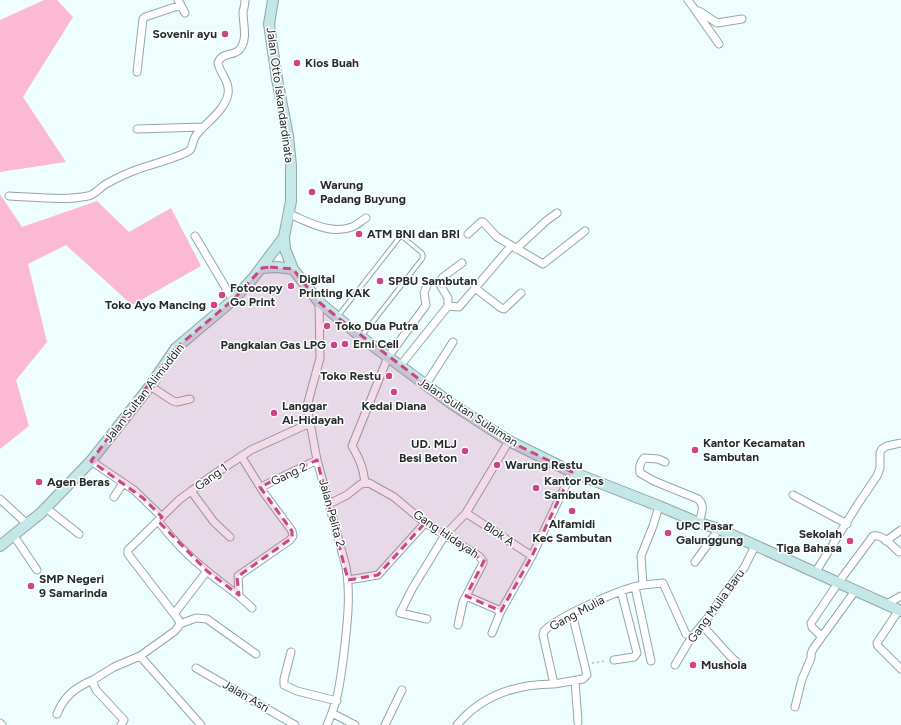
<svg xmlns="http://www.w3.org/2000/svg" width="901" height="725" viewBox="0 0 901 725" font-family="Figtree,sans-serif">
	<rect width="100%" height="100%" fill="#eefeff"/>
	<!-- green -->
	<path fill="#fbb9d3" d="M44,0H57L73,17L23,97L66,162L0,172V20Z
		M0,194L22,227L97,201L129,232L171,208L201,266L132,305L66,245L28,264L47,342L16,380L29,426L0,449Z"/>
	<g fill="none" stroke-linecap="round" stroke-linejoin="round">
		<!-- service casing -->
		<g stroke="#93a6a6" stroke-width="5.5">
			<path id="service" d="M338,316L399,238L401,237L404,238L422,253L423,256L422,259L361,337"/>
		</g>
		<!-- minor casing -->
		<g stroke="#93a6a6" stroke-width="9">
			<path id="minor" d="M178,0L185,13
				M688,0L719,44
				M699,11L717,23L742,19
				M137,72L143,19L145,17L181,5
				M137,129L203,127
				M9,196C34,197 64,201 88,196C96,194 99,188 106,184C115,179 125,174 136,170C146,166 184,156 190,150C193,147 192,140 197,134C207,122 225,110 228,94C230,81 220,74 218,63C222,51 234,57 240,49C248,39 243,24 243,12C244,8 245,4 245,0
				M289,214C309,222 330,235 352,227C357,225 361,221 366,218
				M468,234L481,222H483L497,237L543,264L585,231
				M195,236L233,300
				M516,249L546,221L557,213
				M475,288L501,308L504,309L521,293
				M319,302L320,358L307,406L317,460L346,567C351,596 347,625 344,653C340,682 339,698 327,725
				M448,306L459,307L511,246
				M448,306V298L439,283L443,277L462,263
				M400,366L448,306
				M426,384L453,342
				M150,386L173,401L177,402L190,399
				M91,461L134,490L162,517
				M665,462L658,459L644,458C640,463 639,466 640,473L654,481L698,499C706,506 701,514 699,523
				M365,483C363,467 360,460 352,446L388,357L426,305L424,293L427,285
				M261,487L317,460
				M191,491L214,522L230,537
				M793,495L847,524
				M114,497L123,483
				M0,499L27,524
				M329,504L347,495L361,484L369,483L394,497L425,523L479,556L483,561V563L463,602L458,625
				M46,508L79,534
				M466,513L532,556
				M158,521C172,539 189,557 207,571C222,584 238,594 252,608
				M14,536L37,570
				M886,541L901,530
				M695,562L719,529
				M815,573L858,504L877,476L880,468V453L882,449L887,446L901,443
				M348,580L378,575L425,523
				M643,585L663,583L686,634
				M635,587L651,661
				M239,595L238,576L290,540L293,536L292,531L264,493L241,456
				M466,596L501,611
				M887,604L901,596
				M899,610L877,643L878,646L901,669
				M174,614L207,571
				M427,619L400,613L412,589L445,535L466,513L509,441
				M180,624L196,618L207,619L256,654
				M702,625L730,656L739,664
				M492,633L501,611L532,556L572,472
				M821,636L812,627L811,623L838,583L873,536C883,534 892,546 899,552
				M291,652L284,679V685L297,691L337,701
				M140,656L201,725
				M614,660L634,657L637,653L621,591
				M675,665L691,638L711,614L719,601L744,568L755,546
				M196,668L295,725
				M575,681L578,722
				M554,684L583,679L587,675L572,613
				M795,707L802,679L811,658V654L813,649L855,591
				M332,713L355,725
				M57,714C64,696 76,687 93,680
				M0,723L2,725
				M121,725L124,720L97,691L94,686L93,680L114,667L140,656L175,631L178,627L180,624L178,619L128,554V550L179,500L210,477L251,450L310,423
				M385,725L402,690
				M457,725C482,695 515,684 554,684L543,635L544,631C559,616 622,588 643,585L641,556L653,526L659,506"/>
		</g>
		<!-- secondary casing -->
		<g stroke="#93a6a6" stroke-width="12">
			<path id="secondary" d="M273,0L269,24L277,79L288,136L291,165V201L284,237L285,249L293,269L319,302L361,337L388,357L452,404L509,441L572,472L659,506L699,523L719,529L901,611
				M262,268L277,267L293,269
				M0,546L41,513L91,461L150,386L176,348L233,300L254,277L284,237"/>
		</g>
		<!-- path -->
		<path stroke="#b1bebf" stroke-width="1.5" stroke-dasharray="2 3" stroke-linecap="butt" d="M592,663L606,661"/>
		<!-- service -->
		<use href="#service" stroke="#fff" stroke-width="3.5"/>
		<!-- minor -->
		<use href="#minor" stroke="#fff" stroke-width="7"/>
		<!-- secondary -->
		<use href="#secondary" stroke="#c4e7e8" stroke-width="10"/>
	</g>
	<!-- marked area -->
	<path fill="#cb4587" fill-opacity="0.2" stroke="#cb4587" stroke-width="3" stroke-dasharray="8 5" stroke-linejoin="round" d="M270,267L293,269L319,302L337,317L452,404L509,441L572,472L532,556L501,611L466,596L484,561L425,523L378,575L348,580L317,460L260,487L292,531V538L237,577L239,595L207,571L158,521L162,517L143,498L91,461L176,348L233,300L262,268Z"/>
	<!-- markers -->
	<g fill="#cb4587" stroke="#fff" stroke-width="1.5">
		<circle cx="225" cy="34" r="4"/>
		<circle cx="297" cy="63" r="4"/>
		<circle cx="312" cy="192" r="4"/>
		<circle cx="359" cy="234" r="4"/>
		<circle cx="380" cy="281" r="4"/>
		<circle cx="291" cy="286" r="4"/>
		<circle cx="222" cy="295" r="4"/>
		<circle cx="214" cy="305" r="4"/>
		<circle cx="327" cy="326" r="4"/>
		<circle cx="345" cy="344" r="4"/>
		<circle cx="334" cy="345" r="4"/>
		<circle cx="389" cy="376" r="4"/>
		<circle cx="394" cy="392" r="4"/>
		<circle cx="274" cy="413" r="4"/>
		<circle cx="695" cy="450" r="4"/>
		<circle cx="465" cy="451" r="4"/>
		<circle cx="497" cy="465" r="4"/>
		<circle cx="39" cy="482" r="4"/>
		<circle cx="536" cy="488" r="4"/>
		<circle cx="572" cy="511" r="4"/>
		<circle cx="668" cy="533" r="4"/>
		<circle cx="850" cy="541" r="4"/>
		<circle cx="31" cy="586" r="4"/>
		<circle cx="693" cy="665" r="4"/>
	</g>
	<g text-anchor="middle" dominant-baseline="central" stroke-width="3" stroke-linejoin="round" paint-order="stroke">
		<!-- poi labels -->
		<g font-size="12" font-weight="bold" fill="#242b2b" stroke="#fff" text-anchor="start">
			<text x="217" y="34" text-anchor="end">Sovenir ayu</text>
			<text x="305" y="63">Kios Buah</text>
			<text x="320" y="185">Warung<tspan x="320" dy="14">Padang Buyung</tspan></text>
			<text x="367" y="234">ATM BNI dan BRI</text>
			<text x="299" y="279">Digital<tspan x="299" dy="14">Printing KAK</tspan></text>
			<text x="388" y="281">SPBU Sambutan</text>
			<text x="230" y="288">Fotocopy<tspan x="230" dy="14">Go Print</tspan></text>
			<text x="206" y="305" text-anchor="end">Toko Ayo Mancing</text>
			<text x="335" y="326">Toko Dua Putra</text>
			<text x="353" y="344">Erni Cell</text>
			<text x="326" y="345" text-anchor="end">Pangkalan Gas LPG</text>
			<text x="381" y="376" text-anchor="end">Toko Restu</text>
			<text x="282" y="406">Langgar<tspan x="282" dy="14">Al-Hidayah</tspan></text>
			<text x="394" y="406" text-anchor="middle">Kedai Diana</text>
			<text x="703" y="443">Kantor Kecamatan<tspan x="703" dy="14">Sambutan</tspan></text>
			<text x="457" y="444" text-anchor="end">UD. MLJ<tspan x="457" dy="14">Besi Beton</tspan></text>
			<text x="505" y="465">Warung Restu</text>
			<text x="544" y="481">Kantor Pos<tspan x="544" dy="14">Sambutan</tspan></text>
			<text x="47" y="482">Agen Beras</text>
			<text x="572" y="524" text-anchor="middle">Alfamidi<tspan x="572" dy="14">Kec Sambutan</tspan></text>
			<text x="676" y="526">UPC Pasar<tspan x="676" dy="14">Galunggung</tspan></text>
			<text x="842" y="534" text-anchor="end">Sekolah<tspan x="842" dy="14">Tiga Bahasa</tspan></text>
			<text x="39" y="579">SMP Negeri<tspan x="39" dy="14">9 Samarinda</tspan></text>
			<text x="701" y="665">Mushola</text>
		</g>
		<!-- street labels -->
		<g font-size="12" fill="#242b2b" stroke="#fff">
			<text transform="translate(280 95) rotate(82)">Jalan Otto Iskandardinata</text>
			<text transform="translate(144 393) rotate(-52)">Jalan Sultan Alimuddin</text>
			<text transform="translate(468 412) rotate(33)">Jalan Sultan Sulaiman</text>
			<text transform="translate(289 474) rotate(-25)">Gang 2</text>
			<text transform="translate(211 477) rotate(-36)">Gang 1</text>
			<text transform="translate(332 513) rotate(75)">Jalan Pelita 2</text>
			<text transform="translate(446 534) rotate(34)">Gang Hidayah</text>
			<text transform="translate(499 534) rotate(33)">Blok A</text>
			<text transform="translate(716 606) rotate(-54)">Gang Mulia Baru</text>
			<text transform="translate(577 613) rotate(-28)">Gang Mulia</text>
			<text transform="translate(246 696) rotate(30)">Jalan Asri</text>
		</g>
	</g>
</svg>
